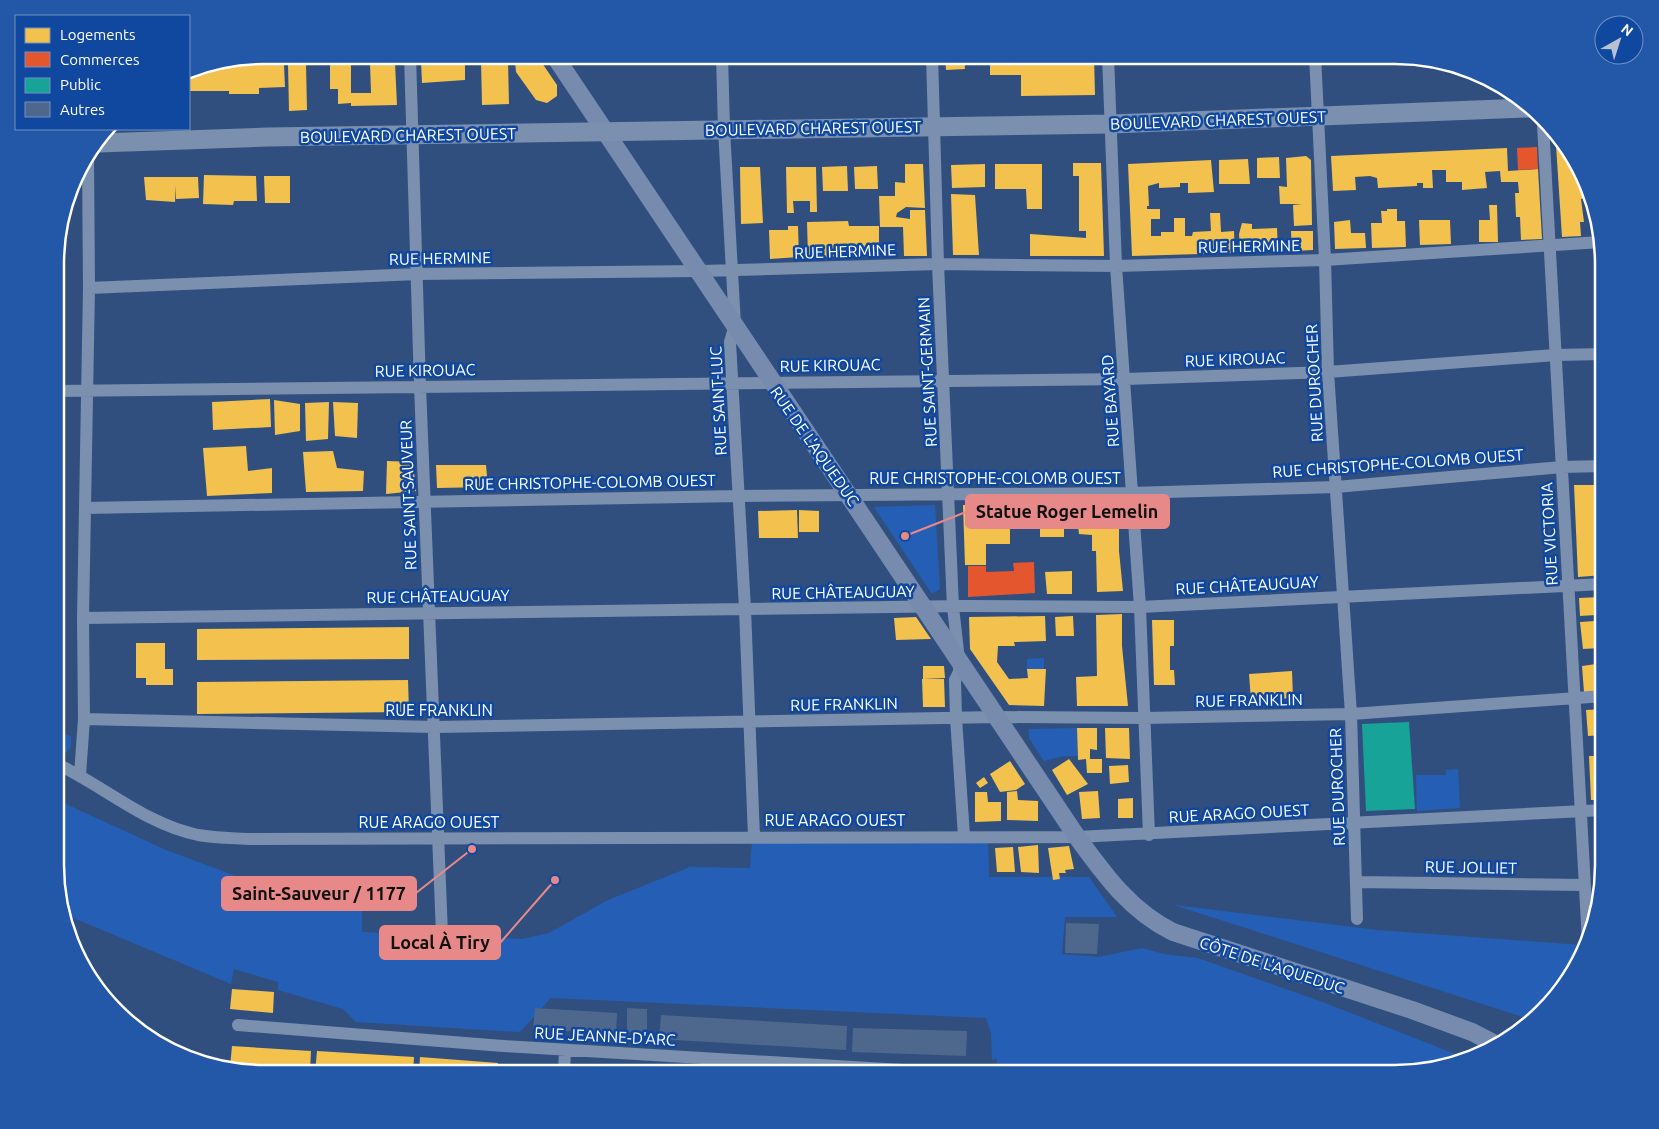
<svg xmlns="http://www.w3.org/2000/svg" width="1659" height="1129" viewBox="0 0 1659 1129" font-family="Ubuntu,sans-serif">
	<rect width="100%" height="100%" fill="#304f7f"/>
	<!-- green -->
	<path fill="#255fb5" d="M935,505L940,589L932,594L874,507Z
		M1044,658V669H1027V659Z
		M1077,728V756H1064L1044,761L1029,738V729Z
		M57,732L71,736V747L65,754H57Z
		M1458,769L1460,808L1417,811L1416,775H1446V770Z
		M57,800L166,850L263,886L362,901V932L522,939L549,933L608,900L690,867L750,868L752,842L988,841L989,877H1089L1117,917H1065L1062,954L1099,957L1142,948L1164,954L1198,958L1325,1003L1463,1057L1408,1074H996L997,1058L992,1060L991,1033L986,1018L551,998L520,1032L356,1022L343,1009L278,990V982L234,969L231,984L64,914L57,892Z
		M1174,905L1377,930L1582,945C1584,976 1549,1000 1529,1019Z"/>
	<!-- homes -->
	<path fill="#f2c14e" d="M945,55H964L965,69L946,70Z
		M990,55H1020V64L1031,63L1030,55H1094L1095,95L1021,96V75H990Z
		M451,60L452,63H465V80L422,83L421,61Z
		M540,60L557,85V96L547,103L536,100L516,72L515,61Z
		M481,61H508L509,104L482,105Z
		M395,63L397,105L351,106V103L338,104V89H330V65L351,64V93H371L370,64Z
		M288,64H306L307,110L289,111Z
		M212,65H284L285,87L259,88V94H229V91H189V70Z
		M1556,145H1562L1576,160L1582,191L1585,190L1587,197L1581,199L1584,222H1580L1581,236L1562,237Z
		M1507,148L1508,171L1538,169L1542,239L1521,240L1520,217H1516L1515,193H1519L1518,182H1501L1500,171L1485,172L1487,188L1462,190V182H1446V170H1432L1433,188H1423V183H1417V186L1378,188L1377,178L1370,176L1355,177L1356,190L1333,191L1331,156Z
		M1306,156L1311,160L1312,225L1294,226L1293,205L1302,204H1280L1279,186L1287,187L1286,158Z
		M1279,157L1280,178H1257V158Z
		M1248,159L1250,184H1219V160Z
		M1211,160L1214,192L1188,193V183H1180V187L1159,188V183L1148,186L1149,206H1147V209H1160V219H1151V236H1161V232H1174V218H1185V236H1192L1193,232L1211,231L1210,213H1220L1221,232L1234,231L1235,253L1132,256L1128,164Z
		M1073,163H1101L1104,256H1030V234L1086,238V231H1079V176H1073Z
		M905,164H923L925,208L906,207L897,213L896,217L910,219V210H925L927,256H904L903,227H880L879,196H895V182L905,183Z
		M985,164V187L952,188L951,165Z
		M995,164H1042V209H1027L1026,189H995Z
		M847,166L848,191H823L822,167Z
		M877,166L878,189H855L854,167Z
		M740,167H760L763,223L741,224Z
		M786,167H816L817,212H810V201H793L794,213H787Z
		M204,175L256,176L257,201H234L233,205L203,204Z
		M264,176H290V203H265Z
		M144,177H198L199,198L176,199V185L175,202L146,200Z
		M951,194L975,195L979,255H953Z
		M1489,205H1497L1498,242H1479V220H1490Z
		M1387,209H1397V221H1405L1406,247L1372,248L1371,223H1382L1381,211H1387Z
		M1350,220L1351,233H1365L1366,248L1335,249L1334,222Z
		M1419,220H1450L1451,244L1420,245Z
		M848,221L849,226H879V256L808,257L807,222Z
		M1242,223L1252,224V229L1277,228L1278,250L1240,252L1239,234Z
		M788,226H798L799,257L770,259L769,230H788Z
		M1291,231H1313V250L1292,251Z
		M57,235H63L61,262L63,317H57Z
		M270,399L271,427L213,430L212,402Z
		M274,400L300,404V431L275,435Z
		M329,402L328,439L306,441L305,403Z
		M333,402L358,403L357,438L335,436Z
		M246,446L248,471L272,468V493L207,496L203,448Z
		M57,451H61V527L57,528Z
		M333,451L337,468L364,471L363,491L306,492L303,452Z
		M387,461L413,462L416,491L386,494Z
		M436,465H486L488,487L437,488Z
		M1574,485H1597L1599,552H1604V575L1578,577Z
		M1119,500V551L1123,591L1097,592L1096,551H1092V535L1079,534L1078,526L1094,524L1093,501Z
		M1024,502H1039V516L1040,502H1064V537H1040V528L1010,529V544H986V565H965L963,505L1001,504V521L984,522V515H978L979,522H982V524L992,523V525L1010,524L1009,504L1022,503V521H1024Z
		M797,510L798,538H759L758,511Z
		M799,510L819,511V532H799Z
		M1072,571V594H1047L1045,572Z
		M1600,597V606H1596V615L1580,616L1579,598Z
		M1122,614V646L1128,706H1077L1076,677L1097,676L1096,615Z
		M1045,616L1046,641L1014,642L1015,646H998L997,662L1009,679L1028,678L1027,669H1046L1044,706L1009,705L970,649L969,617Z
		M1073,616L1074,636H1056L1055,617Z
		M916,617L931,639L896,640L894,618Z
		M1152,620H1174V646H1170V670H1174L1175,685H1154Z
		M1595,621L1596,638H1599L1600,648L1583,649L1580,622Z
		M409,627V659L197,660V629Z
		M57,633H62V649H57Z
		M136,643H165V669H173V685H146V678H136Z
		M1603,663L1604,691L1584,692L1582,666Z
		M923,666H944L945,678L923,679Z
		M1292,671L1293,698L1251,701L1249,674Z
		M922,679H944L945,707H923Z
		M408,680L409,712L197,714V682Z
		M1604,709V735L1588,736L1586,710Z
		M1077,728H1097V750L1090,749V759H1102V773H1087L1086,759L1078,760Z
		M1105,728H1129L1130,759L1106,758Z
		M1589,756H1604V800H1591Z
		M1069,759L1088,784L1067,795L1052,770Z
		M1010,761L1025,784L1016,790L1000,792L990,774Z
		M1128,765L1129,782L1110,784L1109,766Z
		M984,777L988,783L980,788L976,783Z
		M1017,791L1018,800L1038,801V821L1007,820V792Z
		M1098,791L1100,818L1082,819L1079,792Z
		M975,792H987L988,802H1001V821L975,822Z
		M1133,798V818H1118V799Z
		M1038,845L1039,873L1021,872L1018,847Z
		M1069,846L1074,869L1065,870L1066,873H1059L1060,879L1053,880L1048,848Z
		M1013,847L1015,872H997L995,848Z
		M232,989L274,992L273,1013L230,1009Z
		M232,1046L311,1051L310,1072L230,1067Z
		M317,1051L414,1057L413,1074L315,1073Z
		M420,1057L498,1063V1074H419Z
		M520,1064H541V1074H520Z
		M584,1068H608V1074H584Z"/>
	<!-- shops -->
	<path fill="#e4572e" d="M1537,147L1538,169L1518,170L1517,148Z
		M1034,562L1035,593L968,597V566H986V572L1014,571L1013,563Z"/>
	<!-- public -->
	<path fill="#17a398" d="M1409,722L1415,809L1366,811L1362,724Z"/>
	<!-- building -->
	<path fill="#4e678d" d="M1066,923L1099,924L1097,954L1065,953Z
		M535,1008L617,1013L616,1034L533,1029Z
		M627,1008L647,1009V1033L627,1032Z
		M661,1015L847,1026L846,1050L659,1039Z
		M853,1028L967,1031L966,1056L852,1052Z"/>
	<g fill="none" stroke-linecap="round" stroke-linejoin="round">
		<!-- street -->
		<path stroke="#7b90af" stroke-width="12" d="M410,55L420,386L442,934
			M722,55L724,129L735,325L730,342L745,609L754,837
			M932,55L938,264L953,607L959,660V672L955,680L956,718L964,836
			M1108,55L1116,266L1140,607L1149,835
			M1315,55L1325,260L1328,372L1351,714L1357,919
			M254,57L407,55
			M1543,125L1588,942
			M89,288L418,274L701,271L938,264L1116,266L1325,260L1601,242
			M57,391L1125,379L1328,372L1556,355L1604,354
			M85,508L738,496L1131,493L1336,487L1562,467L1604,466
			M83,618L965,606L1140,607L1604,584
			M84,719L435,727L998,717L1143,718L1351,714L1604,696
			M57,764C104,786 145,824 198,835C215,838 232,838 249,839L1077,837L1604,810
			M80,775L84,719L83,618L89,288L88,156
			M1357,882L1585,885
			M238,1025L503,1046L969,1074
			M564,1074L565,1050"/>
		<!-- secondary -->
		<path stroke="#768bad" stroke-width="18" d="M554,55L1077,837C1104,874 1130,911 1173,932L1412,1010L1472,1032L1499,1046"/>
		<!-- primary -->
		<path stroke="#7b8fae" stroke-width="19" d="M99,143L268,137L1111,124L1528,108"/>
	</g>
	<g text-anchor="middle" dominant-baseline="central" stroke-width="5" stroke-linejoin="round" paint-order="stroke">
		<!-- street labels -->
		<g font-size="16" fill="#fff" stroke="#10489f">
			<text transform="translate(1218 120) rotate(-2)">BOULEVARD CHAREST OUEST</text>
			<text transform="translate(813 128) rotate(-1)">BOULEVARD CHAREST OUEST</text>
			<text transform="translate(408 135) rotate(-1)">BOULEVARD CHAREST OUEST</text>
			<text transform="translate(1249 246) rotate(-1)">RUE HERMINE</text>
			<text transform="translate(845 251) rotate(-2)">RUE HERMINE</text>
			<text transform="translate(440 258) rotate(-1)">RUE HERMINE</text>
			<text transform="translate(1235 359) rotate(-2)">RUE KIROUAC</text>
			<text transform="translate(830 365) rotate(-1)">RUE KIROUAC</text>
			<text transform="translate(425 370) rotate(-1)">RUE KIROUAC</text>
			<text transform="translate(927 372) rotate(-93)">RUE SAINT-GERMAIN</text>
			<text transform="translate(1314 383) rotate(-93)">RUE DUROCHER</text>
			<text transform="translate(718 401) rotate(-93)">RUE SAINT-LUC</text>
			<text transform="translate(1110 401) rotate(-94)">RUE BAYARD</text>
			<text transform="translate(815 446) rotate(55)">RUE DE L'AQUEDUC</text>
			<text transform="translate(1398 463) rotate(-4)">RUE CHRISTOPHE-COLOMB OUEST</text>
			<text x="995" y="478">RUE CHRISTOPHE-COLOMB OUEST</text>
			<text transform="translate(590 482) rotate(-1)">RUE CHRISTOPHE-COLOMB OUEST</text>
			<text transform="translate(408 495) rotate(-92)">RUE SAINT-SAUVEUR</text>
			<text transform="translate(1549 534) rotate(-93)">RUE VICTORIA</text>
			<text transform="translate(1247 585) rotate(-3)">RUE CHÂTEAUGUAY</text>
			<text transform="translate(843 592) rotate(-1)">RUE CHÂTEAUGUAY</text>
			<text transform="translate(438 596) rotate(-1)">RUE CHÂTEAUGUAY</text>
			<text transform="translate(1249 700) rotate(-1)">RUE FRANKLIN</text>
			<text transform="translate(844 704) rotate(-1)">RUE FRANKLIN</text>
			<text x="439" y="710">RUE FRANKLIN</text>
			<text transform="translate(1337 787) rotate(-92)">RUE DUROCHER</text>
			<text transform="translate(1239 813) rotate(-3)">RUE ARAGO OUEST</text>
			<text x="835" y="820">RUE ARAGO OUEST</text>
			<text x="429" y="822">RUE ARAGO OUEST</text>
			<text transform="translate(1471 867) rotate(1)">RUE JOLLIET</text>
			<text transform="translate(1272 965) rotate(18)">CÔTE DE L'AQUEDUC</text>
			<text transform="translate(605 1036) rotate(3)">RUE JEANNE-D'ARC</text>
		</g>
	</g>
	<!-- crop -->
	<path d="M0 0H1659V1129H0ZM264 64H1395A200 200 0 0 1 1595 264V865A200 200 0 0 1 1395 1065H264A200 200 0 0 1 64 865V264A200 200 0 0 1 264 64Z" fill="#2357a7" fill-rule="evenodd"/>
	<path fill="none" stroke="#fff" stroke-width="2.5" d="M264 64H1395A200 200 0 0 1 1595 264V865A200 200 0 0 1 1395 1065H264A200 200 0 0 1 64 865V264A200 200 0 0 1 264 64Z"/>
	<!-- callouts -->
	<path fill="none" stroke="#e88989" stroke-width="2" d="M905 536L966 512M472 849L416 893M555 880L500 943"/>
	<g fill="#e88989" stroke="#10489f" stroke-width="2">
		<circle cx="905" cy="536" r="5"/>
		<circle cx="472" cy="849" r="5"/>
		<circle cx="555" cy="880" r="5"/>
	</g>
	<g fill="#e88989" stroke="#e88989" stroke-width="2">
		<rect x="966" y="495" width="203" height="33" rx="5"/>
		<rect x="222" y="877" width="194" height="33" rx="5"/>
		<rect x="380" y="926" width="120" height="33" rx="5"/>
	</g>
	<g font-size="18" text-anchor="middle" font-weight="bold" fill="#111">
		<text x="1067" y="518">Statue Roger Lemelin</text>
		<text x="319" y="900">Saint-Sauveur / 1177</text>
		<text x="440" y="949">Local À Tiry</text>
	</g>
	<!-- legend -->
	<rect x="15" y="15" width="175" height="115" fill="#10489f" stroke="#7091c5"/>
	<rect x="25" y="28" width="25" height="15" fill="#f2c14e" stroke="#7091c5"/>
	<text x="60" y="40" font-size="15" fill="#ffffff">Logements</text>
	<rect x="25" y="52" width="25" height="15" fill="#e4572e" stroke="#7091c5"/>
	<text x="60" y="65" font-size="15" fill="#ffffff">Commerces</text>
	<rect x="25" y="78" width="25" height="15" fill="#17a398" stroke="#7091c5"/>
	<text x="60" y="90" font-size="15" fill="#ffffff">Public</text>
	<rect x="25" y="102" width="25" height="15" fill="#4e678d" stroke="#7091c5"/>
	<text x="60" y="115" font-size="15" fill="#ffffff">Autres</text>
	<!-- north arrow -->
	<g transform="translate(1619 40) rotate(39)"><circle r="24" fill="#10489f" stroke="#7091c5"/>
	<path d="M0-4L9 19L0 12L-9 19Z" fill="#b7c1d2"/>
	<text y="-8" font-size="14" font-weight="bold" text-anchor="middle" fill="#ffffff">N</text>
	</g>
</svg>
